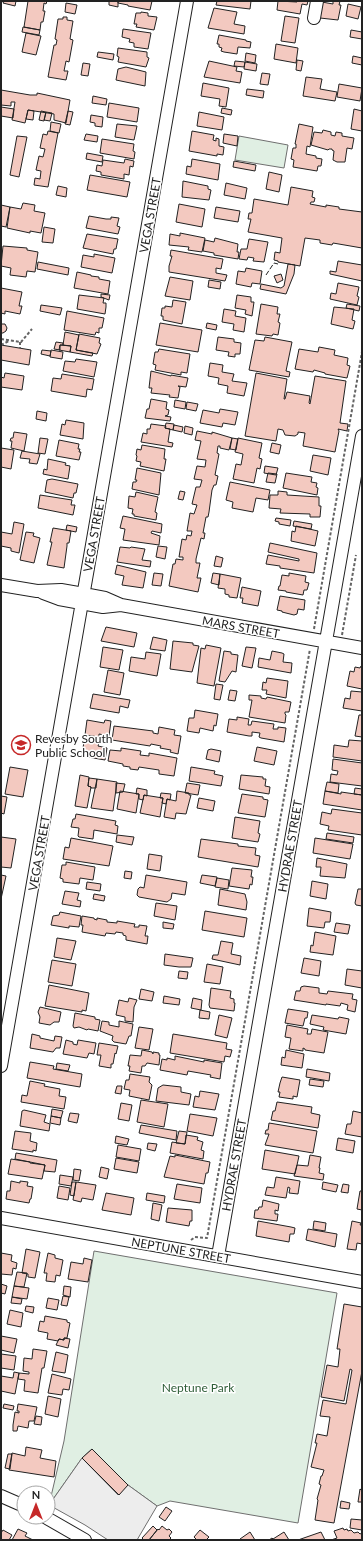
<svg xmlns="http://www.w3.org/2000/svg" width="363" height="1541" viewBox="0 0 363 1541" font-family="Lato,sans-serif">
	<rect width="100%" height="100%" fill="#fff"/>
	<!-- green -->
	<path fill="#e0efe3" stroke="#6f6f6f" d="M239,136L288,145L284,168L235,160Z
		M94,1251L337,1293L298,1523L170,1501L157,1506L128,1485L92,1449L82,1458L49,1505L64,1441Z"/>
	<!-- parking -->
	<path fill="#ededed" stroke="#6f6f6f" d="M82,1458L118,1495L128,1485L157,1506L137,1540H108L85,1525L49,1505Z"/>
	<!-- building -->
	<path fill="#f3c9c0" stroke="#222" d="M4,1H16L15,6L3,3Z
		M28,1H47L46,4L44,3L43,11H45L43,22H41L40,30L24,27Z
		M109,1H118V7L109,5Z
		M118,1H152L150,10L128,6V5L118,3Z
		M217,1H251L250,9L216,5Z
		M278,1L297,2L298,1H308L307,5L302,4L300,14L277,10Z
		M333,1H340L339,5H341L338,20L320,18L322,2L333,4Z
		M66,3L77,5L75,14L65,12Z
		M348,4L361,7L358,19L346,16Z
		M214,8L237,12L234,24L245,26L244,34L208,28Z
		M141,12L148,13V16L157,17L154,30L136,27L137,24H134L136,13H141Z
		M285,16L299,18L295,43L281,41Z
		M63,17H67V20L73,21L70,39L73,40L69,62L66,61L64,71H68L66,80L48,77L54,45H56L57,40L55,39L58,19H63Z
		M23,27L40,30L39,35L22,32Z
		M123,29L151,33L148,49L134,47V43L129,42L130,39L122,37Z
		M351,30L362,32V39L350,37Z
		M26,33L41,36L36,55L22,52Z
		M219,35L246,40V41L251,42L250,48L238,47L237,54L224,52L221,51L222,48L219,47V44H217Z
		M276,44L298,48L296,63L274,59Z
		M118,48L147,52V57L149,58L146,67L118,62L119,57L117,56Z
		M98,52L114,54L113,60L97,57Z
		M246,53L256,55L255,63L245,61Z
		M353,56L362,58V65L352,63Z
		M297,60L303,61L301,71L296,70Z
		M209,61L237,67L236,71L242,72L240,83L204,77Z
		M235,61L245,62L244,67L234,66Z
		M245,62L257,64L256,71L244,69Z
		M83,63L90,64L88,76L81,75Z
		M126,67L146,72L145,86L116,80L118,69Z
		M262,73L270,74L268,85L260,84Z
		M306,77L322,79L320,89L337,92L335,101L303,96Z
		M203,83L229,88L226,107L219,106L220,99L201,96Z
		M339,84L362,88L360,101L337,97Z
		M247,89L264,91L263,98L246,95Z
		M1,90L30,95H37V93L70,100L66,123L54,120V114L28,110L25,123L12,120L15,102H11V106L1,105Z
		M93,96L107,99L106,105L92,103Z
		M109,103L139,108L137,122L107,117Z
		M1,107L14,109L13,118L1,116Z
		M222,108L232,110L231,115L221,113Z
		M354,109L362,111V131L351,129Z
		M28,110L34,111L33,120L26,119Z
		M41,111L46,112L44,121L39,120Z
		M68,111L73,112L70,125L65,124Z
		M46,112L52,113L50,121L44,120Z
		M199,112L224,117L222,130L197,126Z
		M91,115L103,117L102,127L95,126V123L90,122Z
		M51,122L61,124L59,133L50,131Z
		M117,124L137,126L134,140L115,137Z
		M299,124L313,127L310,147L307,146L306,154L316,156V158L322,159L321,166H318L317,171L293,167L294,160L291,159L293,148H296V144H295Z
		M323,130L331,132V135L335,136L336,132L342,133V136L354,138L352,149L347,148L345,162H337L333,160L334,151L332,150V149H329L328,150L311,145L314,132L322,133Z
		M48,131L58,133L48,187L34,185L35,178L40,179L41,171L36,170L39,156L43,157L45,149L40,148L43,134L47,135Z
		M192,131L214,135L213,140L216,141V138L219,139V146L224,147L223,155L217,154V156L189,151Z
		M86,134L98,136L97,142L84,140Z
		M224,134L238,136L237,146L223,143Z
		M17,136L27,137L19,177L10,175Z
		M102,139L134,144L133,151L135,152L134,159L100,153Z
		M87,153L103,156L102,162L86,159Z
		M125,159L134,161L133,167L130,166L129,175L124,174V179L101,175V172L96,171L97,165L102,166L103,160L124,163Z
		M192,159L220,164L218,180L186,174L187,166L191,167Z
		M234,161L256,165L255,171L233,167Z
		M269,172L282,175L279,192L266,189Z
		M90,175L130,182L127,197L87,190Z
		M183,181L208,186V189L211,190L209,200L182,197Z
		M226,183L247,188L245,199L224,195Z
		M58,186L67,188L66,197L56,195Z
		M291,187L313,191L312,197L315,198L314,202H311L310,204L326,207V205L339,207V209L362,212V248L333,243L332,245L320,243V240L305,238L300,266L278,262V261L274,260L275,252L280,253L282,238L248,232L251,219H248L249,213H252L254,199L288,205Z
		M23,203L35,205L34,211L45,213L41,233L30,231V233L7,228L10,207L21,209Z
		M179,204L205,209L202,227L176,222Z
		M1,205L10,207L6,227L1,226Z
		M216,207L240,211L238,222L214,218Z
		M89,216L106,219H111V217L119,218L117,226L120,227L118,234L86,228Z
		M44,227L55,229L53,243L42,242Z
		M180,233L205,238L202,252L188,250L189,247L169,245L170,234L180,236Z
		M87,234L118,239L116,249H114L113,254L83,248Z
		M215,238L238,244L237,252H239L238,259L214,255V253L203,251L205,240L214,242Z
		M249,239L268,242L264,262L253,261L254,258L248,257L247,260L239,259L241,249H247Z
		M3,246L27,248V250L38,252L35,272L27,271L26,277L10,275L11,268L1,266Z
		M171,250L223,259L221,269L216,268V273L227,275L225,281L169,272V266L172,256H170Z
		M94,254L115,258L112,273L81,267L83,255L94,257Z
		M338,261L362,265V281L330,274V271L336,272Z
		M38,262L69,268L68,275L37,269Z
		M288,264L295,265L294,274L286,294L260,289L261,284L281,288L284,286Z
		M246,268L262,271L260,284L252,283L251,287L236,284L238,271L245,272Z
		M77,272L91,275V276L99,277V279L110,281L108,294L74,288Z
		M281,274L283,280L277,283L274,276Z
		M170,277L193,281L190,300L165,296Z
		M209,280L221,282L220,289L208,287Z
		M338,283L359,287L357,296L359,297L357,305L330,299L331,293L336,294Z
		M1,288L22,292L19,306H22L20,314L5,311V314L1,313Z
		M101,294L110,295L109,300L101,297Z
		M79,295L104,298L103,303H106V307L105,314L77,309Z
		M237,295L251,297V302H254L252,316L245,314L246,310L235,308Z
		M173,300L186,302L182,324L163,320V316H161L162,308H165V306L172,307Z
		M261,304L278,307L277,314H280L278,322L280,323L278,335L273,334L272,336L256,334Z
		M347,304L360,306L359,311L346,308Z
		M41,305L62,308L60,315L40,311Z
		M334,307L354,309L352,320L355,321L353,329L331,324Z
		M224,309L236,311L235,316L246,318L244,332L233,330L234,324L222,322Z
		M67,311L104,318L102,328H99V333L96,332L95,335L64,330Z
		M160,323L202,330L198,352L156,345Z
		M207,323L217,325L216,330L206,328Z
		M1,324H5L7,328L6,331L3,333H1Z
		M65,332L79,335L76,350L93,353L92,356L70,352L71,346L63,345Z
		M79,334L100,338L99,343L101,344L97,354L76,350Z
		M218,337L234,339V342L241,343L240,354H235V357L228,356L229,352L216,350Z
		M265,337L292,342L286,371L290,372L289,377L249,370L255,340L264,341Z
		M56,342L63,343V345H60V350L54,349Z
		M1,345L31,350L29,365L1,360Z
		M60,345L71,346L70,352L59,350Z
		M319,347L335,350L334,355L348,358L347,365L350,366L347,378L325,374V373L314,370L313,372L295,369L299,349L318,352Z
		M159,349L190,354L187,373L181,372V375L155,370L156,365L153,364L155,352H158Z
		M42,350L51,351L50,356L41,354Z
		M51,350L63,352L62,359L50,357Z
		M76,359L97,362L94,377L63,371L65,361L75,362Z
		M210,363L223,365L222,372L234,374L232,381L247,383L244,396L227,393L228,386L218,384L219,378L208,376Z
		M151,371L171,376V375L188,378L186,387L178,386L180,387L178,398L169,397L170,395L151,393L152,388H149Z
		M5,373L24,376L22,390L1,387V377L4,378Z
		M256,373L287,379L284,399H285L287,392L310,396L309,403L310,404L315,376L346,381L340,423L348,424L347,431L338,429L339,431L335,452L303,446L305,433L298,432V434L295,436L285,435L283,430L278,429L276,441L245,436Z
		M62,374L94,379L92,390L87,389L86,397L51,391L53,378L61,379Z
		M151,399L167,402L166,409L169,410L168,415L165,416L171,417L170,421L145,418L147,409H149Z
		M175,400L186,402L185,409L174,407Z
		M187,402L198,404L196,411L186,409Z
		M220,409L238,412L235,425L223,423L222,427L200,423L203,410L219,413Z
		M37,411L47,413L46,421L36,419Z
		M66,420L84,423L83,439L60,435L62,424L65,425Z
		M166,423L174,424L173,430L165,428Z
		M151,424L166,426L165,428L170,429L168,442L173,443L172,447L141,442L143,433L147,434V429H150Z
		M174,425L183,427L182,432L173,430Z
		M185,426L193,428L192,435L184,433Z
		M197,431L212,434V432L232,438L229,450L220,448V446H218L217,453L219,454L215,475L218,476L216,485H214L212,490L209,512L208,517H206L203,533H205L204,539L201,538L196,559V563H200L197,578H201L198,592L169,586L173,564H175L176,559L183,560V557H179L182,539L186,540L187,535L191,536L192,531H187L190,513L194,514L197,505L192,504L196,487H200L202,480L194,479L197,466L205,467L206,460L197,459L201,441L195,440Z
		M14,432L27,434L24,451L11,448L12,441H10L11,438H13Z
		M40,438L48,439L45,454L38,453Z
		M232,438L238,439L236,450L230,449Z
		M238,438L262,443L259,458L262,459L260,469L257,468L254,483L233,479L236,464L241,465L243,454L235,452Z
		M59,440L79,444L78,449H80L79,452H81L79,460L56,456Z
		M272,443L281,445L279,454L270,452Z
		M142,445L165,449L164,459H166L164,471L140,466L141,462L136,461L137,456L136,455L137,449L141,450Z
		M1,448L14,450L11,469L1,467Z
		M22,451L40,454L37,464L29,463L30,459L20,458Z
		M313,455L331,458L328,475L310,471Z
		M48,459L62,462L66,463L65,465L70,466L68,479L43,474L44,469L47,470Z
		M265,466L278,468L276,475L264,473Z
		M137,468L161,473L159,495L132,489L133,482H136L137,480H135Z
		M268,473L277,474L275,483L266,482Z
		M286,473L312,477L311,482L317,483L316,487L318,488L317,495L283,488Z
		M52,479L78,484L76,493H74L73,498L45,492L47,480Z
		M230,482L270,490L268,500L256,498L253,512L232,508L233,502L226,500Z
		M180,491L185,492L183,500L178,499Z
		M278,491L287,492V495L319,497V506H321L320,517H310V514L280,513L281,509L269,508L270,495H278Z
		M136,492L158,497L155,512L157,513L156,520L134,516V514H132L133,509L128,508L129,496L135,497Z
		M40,495L72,500L71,505H75L73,515L38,508Z
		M123,516L162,524L161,533L152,531L151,533L160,536L159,545L123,540L125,529L120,528Z
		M276,518L291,520L290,526L279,524V522L275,521Z
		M294,521L312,524L311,529L293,526Z
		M14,522L24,524L19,553L11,551V548L1,546V532L12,534Z
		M67,525L77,527L76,532L66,530Z
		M296,526L318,531L315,546L291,541L292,531L295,532Z
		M53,528L71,531L69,543H67V546L64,568L47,565L52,542H50Z
		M26,532L34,533L33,536L40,538L34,563L20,560Z
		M270,543L317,553L314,573L280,568V566L266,564L268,555L299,561V559L268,552Z
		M158,546L167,547L165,559L156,557Z
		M120,547L130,548L131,547L145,549L142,560L151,561L150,567L117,562Z
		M216,556L223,558L221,567L214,566Z
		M117,565L146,572L143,588L122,585L124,576L115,574Z
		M154,573L163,574L161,586L152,585Z
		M213,573L220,574L219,585L211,583Z
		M289,573L306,576L305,582L309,583L307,590H304L303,595L286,592V591L278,590L279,586H280L282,575L289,576Z
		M220,574L241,578L237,598L229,597V595L225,594V589L218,588Z
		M242,587L261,591L258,606L242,603L243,598H240Z
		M280,596L305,600L304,610L298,609L297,614L294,615L282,612V611L277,610Z
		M106,627L137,633L134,647L101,641Z
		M153,637L167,640L165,651L150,649Z
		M173,641L193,643V645L199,646L192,672L170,669Z
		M206,645L221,648L214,686L197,683L201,648L205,649Z
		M103,647L123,650L119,670L100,667Z
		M246,647L256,648L252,668L242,666Z
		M224,651L231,652V654L238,655L236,672L232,671L225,682L219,681Z
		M272,651L282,653L284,654L283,662L292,663L291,673L258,667L259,658L270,660Z
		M146,652L161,654L157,676L129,671L131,657L145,659Z
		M361,666L362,667V689L347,686L350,671L354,672L355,667L360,668Z
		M108,670L124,673L120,695L104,692Z
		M267,678L288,681L286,698L266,694L267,690H262L263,682L266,683Z
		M216,684L223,685L220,700L214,699Z
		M230,690L237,691L235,701L228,700Z
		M351,691L362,692V711L343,708L345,698L350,699Z
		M93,694L130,700L128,708L120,706L119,713L90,708Z
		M249,695L261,696V698L266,699L267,697L291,702L289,712H285V714L286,715L285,723L249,717L252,700H249Z
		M195,710L218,714L216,726L214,725L213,731L200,728L199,733L187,731L189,718H194Z
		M359,715H362V737L355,736Z
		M237,717L249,719L248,725H251L252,721L274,724L273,729H278V727L286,728L284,742L261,738L259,737L260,733L252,732V736H249L227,732L229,719L237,720Z
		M87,720L104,723L105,720L111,721L109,736L99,734V737L85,735Z
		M114,726L153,731V733L158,734L159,727L175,730L174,735L181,736L178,754L170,752L171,750L160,748L161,746L151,744L150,746L112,740Z
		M349,740L362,741V761L333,757L334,745L348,747Z
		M84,741L99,743L98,746L107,748L105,760L82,756Z
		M257,747L277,751L274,765L254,761Z
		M121,748L141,751L140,755L149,756V753L177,758L174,776L159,774V770L139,767L138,770L130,769V767L123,766V764L108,761L110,750L121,751Z
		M211,749L221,751L219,762L206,759L208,750Z
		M333,759L362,763V786L330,782L331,774L337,775L338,771L332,770Z
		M10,767L28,770L23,797L5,794Z
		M191,767L215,771L214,774L223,776L221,786L189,781Z
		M80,775L89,777L88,786L91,787L87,808L75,806Z
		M241,775L263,777V779H266L265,786L270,787L269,794L239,789Z
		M89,778L97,779L96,788H91V787L88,786Z
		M97,779L117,782L113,811L91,808Z
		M327,782L339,784L338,793L325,791Z
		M116,783L125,784L123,792L116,793Z
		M187,783L200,785L198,795L185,793Z
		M137,788L147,790V796L144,795L143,800L139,799V794H136Z
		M355,788L362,789V795L354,794Z
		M120,791L139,794L136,813L117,809Z
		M177,791L189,793V795H191L186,814L176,813L175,819L164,817L167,799L176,801Z
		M325,791L341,794V792L362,795V810L323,804Z
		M161,793L171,794L170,800L167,799L166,804L162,803L163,798H160Z
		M242,794L263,797V799L268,800L265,817L238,813Z
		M144,795L163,798L160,817L140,813Z
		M1,796L7,797L4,814L1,813Z
		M199,798L215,801L213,811L197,808Z
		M332,809L362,813V835L328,830L329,826L320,824L322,812L331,814Z
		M76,814L116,821L115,825L118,826L117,834L94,830L93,839L79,837L78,836L79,828L71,827L73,819H75Z
		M235,817L260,821L258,833L260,834L258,842L232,838Z
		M327,833L354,837L353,843L326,839Z
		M117,835L134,837L132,845L116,842Z
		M1,837L16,839L11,868L1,867Z
		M71,838L113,846L109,866L63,859L65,847L69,848Z
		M315,838L353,844L350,859L313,853Z
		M201,839L238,844V846L256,848L255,855L260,856L258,867L198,857Z
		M149,854L162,856L160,871L147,869Z
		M317,858L347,864L345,878L320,876L321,867H316Z
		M66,862L95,867L93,880L80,878L79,884L63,882V879L60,878L62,865H66Z
		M232,868L252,870L251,877H253L252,885L250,884L249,889L229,886Z
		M125,871L132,872L131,879L124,878Z
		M1,875L6,876L1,899Z
		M146,875L187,882L185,895L172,893L171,899L167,902L139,897L137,895L138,889L140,887L144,888Z
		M202,875L217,877L215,886L200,883Z
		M217,878L229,880L228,889L215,887Z
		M312,881L328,884L326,899L310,896Z
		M87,882L101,884L100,891L86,889Z
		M220,889L245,894L247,902L246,910L218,905Z
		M358,889H362V906L356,905L355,903Z
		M65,891L79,893L77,900L81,901L80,907L62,904Z
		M94,894L105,896L104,901L93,899Z
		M156,903L177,906L175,920L154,916Z
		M309,908L331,912L330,922H325L324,928L307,926Z
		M205,911L247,918L244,937L202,930Z
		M60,912L81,916L79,927L69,926V928L51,925L53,916L59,915Z
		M82,916L94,918V919L97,920V918L107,920V922L117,923V921L135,924L134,927H139V925L147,926L145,936H148L147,944L126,940V936L123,935V933L116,932L115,934L106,933L105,936L82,932L83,925H81Z
		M163,922L174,924L173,929L163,928Z
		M336,923L350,925L348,934L334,932Z
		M315,932L336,936L333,955L310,952L311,945L313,946Z
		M57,938L76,941L71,960L54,957Z
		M221,941L233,943L231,954L241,956L240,965L212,959L213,955H218Z
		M165,954L193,958L191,967H179L164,965Z
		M304,958L321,961L319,976L301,973Z
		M52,960L76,964L72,986L48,982Z
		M207,964L223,967L220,984L204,982Z
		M347,969L362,971V988L345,985Z
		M179,971L188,972L187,979L178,978Z
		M49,985L89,993L86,1011L82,1010V1012L45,1006Z
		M304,986L319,988V993L327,994L328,991L353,994L352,999L357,1000L355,1012L347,1010L348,1005L341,1003L340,1006L326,1004V1005L294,1000L296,991H300L301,987Z
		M211,988L231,991L230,998L234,999V1003H235L234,1011L210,1008L209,1005Z
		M141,989L154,992L152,1001L139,999Z
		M164,996L180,999L179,1005L163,1003Z
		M129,998L137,1000L134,1007L133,1022L125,1021V1017L116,1015L119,1000L128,1002Z
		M193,998L202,1000L201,1010L191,1008Z
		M40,1007L61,1012L59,1022H54L50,1025L39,1023L40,1017L38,1012Z
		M288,1009L308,1012L307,1018H305L303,1026L285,1023Z
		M200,1010L210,1012L209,1019L199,1018Z
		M75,1013L95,1017V1019L100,1020L98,1031L88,1029L87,1030L79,1027L74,1028L73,1026Z
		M219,1015L232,1018L227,1038L215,1035Z
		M312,1015L338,1019L339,1017L349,1019L346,1034L323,1030L324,1027L310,1024Z
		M102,1021L109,1022V1025L119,1027V1021L133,1024L131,1036H129L126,1044L114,1042L112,1040L113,1036L100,1031Z
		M287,1025L308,1029L307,1034H311L312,1029L328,1032L324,1053L305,1050V1049L303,1048V1051L289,1049L291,1038L285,1037Z
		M139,1027L153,1029L149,1050L135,1048Z
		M32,1034L40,1036V1038L54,1041L55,1036L62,1037L60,1048H56L53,1052L30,1048Z
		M173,1034L227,1043L226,1049L232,1050L230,1057L225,1056L224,1062L170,1053Z
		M66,1040L73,1042V1044L77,1045L78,1040L96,1043L94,1054L89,1053L87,1058L63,1054Z
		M99,1043L118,1046L116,1054L115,1053L113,1064H111V1068L99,1066L101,1055H97Z
		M142,1050L152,1052L153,1054V1052L159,1053V1055H160L159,1065L147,1063L145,1066H142L141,1073L129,1071L130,1066H128L130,1055L141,1056Z
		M286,1050L304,1054L302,1068L281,1065L282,1057L285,1058Z
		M175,1056L204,1062V1060L222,1063L220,1079L210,1077L211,1075L188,1071L187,1075L160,1070L162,1059L167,1060V1058L175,1060Z
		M30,1062L54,1066L53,1069L82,1074L80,1087L27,1078Z
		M57,1063L70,1065L68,1071L56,1069Z
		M307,1069L330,1073L329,1081L306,1077Z
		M130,1074L150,1077L149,1082L152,1085L149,1100L129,1096L130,1090L124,1089L126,1080H129Z
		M282,1077L300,1080L297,1097L293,1096V1099L279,1097L280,1092H278L280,1083Z
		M310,1079L324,1081L323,1087L309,1085Z
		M30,1081L45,1084L44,1086L60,1089L59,1096L66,1097L64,1109L21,1102L22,1095L27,1096Z
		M163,1085L181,1087V1092L191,1094L189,1105L156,1101L158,1088Z
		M117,1086H122L121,1094L115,1093Z
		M200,1091L219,1094L215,1110L193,1107L195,1096L199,1097Z
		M141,1100L168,1104L164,1127L137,1122Z
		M277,1102L312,1107L311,1113L320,1115L318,1128L271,1120L273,1111H275Z
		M121,1103L132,1105L129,1121L118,1119Z
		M52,1109L63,1111L61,1118L51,1116Z
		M24,1110L46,1115L44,1122L50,1124L49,1131L20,1126L22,1111Z
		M353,1111L362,1113V1137L345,1134L347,1124H351Z
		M70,1113L79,1114L77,1123L68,1121Z
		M190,1114L217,1118L213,1136L187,1131Z
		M51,1116L61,1118L60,1125L50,1123Z
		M269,1123L317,1131L313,1153L265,1145L269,1134H265L266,1130H268Z
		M141,1125L177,1131L176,1140L139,1133Z
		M15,1131L31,1133L30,1141L37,1143L36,1151L33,1150V1152L12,1149Z
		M179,1131L187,1132L185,1144L176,1143Z
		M186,1135L198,1137L197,1140L203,1142L201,1150L204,1151L203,1159L170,1153L172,1142L185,1144Z
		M116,1136L129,1139L127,1145L115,1143Z
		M338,1138L355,1141L353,1153L336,1150Z
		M148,1143L157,1144L155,1151L147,1149Z
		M118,1145L141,1149L139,1161L116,1157Z
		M265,1150L299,1156L295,1174L262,1169Z
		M16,1153L57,1160L55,1172L44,1171L45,1165L15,1159Z
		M175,1155L210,1162L208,1173H206L204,1184L164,1177L170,1156L175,1157Z
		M310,1155L321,1157L319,1168H320L319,1173L324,1174L323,1180L294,1176L297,1165L308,1166Z
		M116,1158L139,1162L137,1173L114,1169Z
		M11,1159L30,1162V1163L45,1165L42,1179L8,1174Z
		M101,1167L109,1169L107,1179L99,1177Z
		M74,1169L81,1170L79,1181L73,1180Z
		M60,1175L73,1177L71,1186L59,1184Z
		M276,1177L300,1181L298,1194L289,1193L290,1188L288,1187L286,1198L265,1195L267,1187L274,1188Z
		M11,1181L20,1183V1181L28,1182L27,1186L33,1187L31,1199H30L29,1203L6,1199L7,1191H10Z
		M72,1182H76L74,1196L70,1195Z
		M76,1182L96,1185L93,1200L82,1198L81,1202L73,1200Z
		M323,1182L338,1185L336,1192L322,1189Z
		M177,1184L202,1188L200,1203L174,1199Z
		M343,1184L349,1185L348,1193L341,1192Z
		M59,1186L70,1188L68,1200L57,1198Z
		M360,1191H362V1210L357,1209Z
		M106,1193L134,1198L131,1215L102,1210Z
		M147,1193L165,1196L164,1203L146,1200Z
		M263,1200L279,1204L278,1211L275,1210V1214H278L277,1221L254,1218L255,1210H258L259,1207H262Z
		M153,1203L162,1205L159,1221L151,1219Z
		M168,1208L192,1210V1221H190L189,1226L166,1222Z
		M258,1221L291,1227L295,1228L294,1234H290L289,1242L256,1236Z
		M314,1221L326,1223L325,1231L313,1229Z
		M352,1221L361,1223L360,1225H362V1244L357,1243L356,1250L347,1249Z
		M308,1229L337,1234L335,1247L306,1240Z
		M26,1249L40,1252L35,1278L28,1277V1274L22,1273Z
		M1,1253L12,1255L11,1261L17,1263L16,1269L13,1268L12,1275L1,1274Z
		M48,1253L55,1255V1258L63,1260L60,1276L56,1275L55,1282L46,1281L47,1273H44Z
		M84,1258L92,1260L88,1282L68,1279L71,1262L83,1264Z
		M17,1272L27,1273L24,1287L14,1286Z
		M1,1284L7,1286L5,1294L1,1293V1295Z
		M14,1286L29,1288L27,1299L12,1297Z
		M64,1286L71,1287L70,1297L63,1295Z
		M63,1296L69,1297L67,1306L61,1305Z
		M12,1297L22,1299L21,1304L11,1303Z
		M48,1298L59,1300L57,1310L46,1308Z
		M344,1304L362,1307V1371L334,1523L315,1520L318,1500L317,1499L321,1485L319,1484L321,1476H322L324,1470L311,1467L317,1443H315L317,1434L327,1436L330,1417L320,1416L323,1400L346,1404L352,1370L350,1369L344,1401L321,1397L327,1365L338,1367L340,1349H337Z
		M26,1306L34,1307L33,1313L25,1311Z
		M10,1310L23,1313L21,1327L7,1324Z
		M45,1316L67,1320V1322L70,1323L67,1338H64V1340L59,1339L58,1341L47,1339L48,1333L38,1331L40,1321L44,1322Z
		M1,1336L17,1339L14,1353L1,1350Z
		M64,1338L70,1339L68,1348L56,1345L59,1339L64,1340Z
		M33,1349L47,1351L44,1368H42L38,1393L24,1391L25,1380L18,1379L19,1373L29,1374V1372L23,1371L24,1358L32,1359Z
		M56,1352L68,1355L65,1373L52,1371Z
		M1,1354L16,1356L14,1370L1,1368Z
		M14,1372L19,1373L15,1394L1,1391V1376L13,1378Z
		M52,1374L71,1379L69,1390L63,1389L62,1395L48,1393Z
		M48,1396L61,1399L58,1417L45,1414Z
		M4,1404L14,1406L13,1410L3,1408Z
		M18,1404L37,1407L34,1421H29L28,1428L18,1426L17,1431H13V1425L15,1412L19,1413V1411H17Z
		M36,1416L42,1417L41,1425L34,1424Z
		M26,1447L42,1450L40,1458L56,1461L54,1477L9,1470L12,1453L25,1456Z
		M92,1449L128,1485L119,1495L82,1458Z
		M8,1454H12L10,1469L5,1468Z
		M362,1486V1502H358L360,1489L361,1490Z
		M341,1501L350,1503L349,1509L340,1508Z
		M166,1507L172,1511L165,1521L159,1517Z
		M351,1519L362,1520V1530L350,1528Z
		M153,1526L157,1530L149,1540H144L142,1538Z
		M162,1526L167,1530L169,1529L172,1532L169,1536L171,1538L169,1540H149L158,1529L159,1530Z
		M343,1528L344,1530L347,1529L348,1531L351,1530L354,1533L358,1532L360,1534L362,1533V1540H331L337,1538L334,1531Z
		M18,1529L27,1533L25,1536L33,1540H12Z
		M3,1530L12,1535L9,1540H1V1533Z
		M200,1530L209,1537L206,1540H197L194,1537Z
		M250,1532L255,1540H241L240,1539Z
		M284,1532L289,1540H269L272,1538L273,1539Z
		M321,1532L325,1540H298Z"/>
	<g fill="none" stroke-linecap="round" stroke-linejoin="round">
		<!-- minor casing -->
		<g stroke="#222" stroke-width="14">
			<path id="minor" d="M314,18L317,1
				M1,585L37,591L61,590L84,594L105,598L121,605L362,648
				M43,593L59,599L103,607L121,605
				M1,1066L187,1
				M1,1218L362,1282
				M218,1256L362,436
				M1,1496L24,1506
				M45,1517L85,1540"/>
		</g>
		<!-- path -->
		<path stroke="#646464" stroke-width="2" stroke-dasharray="3 2" stroke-linecap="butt" d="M1,339L21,342L32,329
			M20,342V348
			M1,345L9,341
			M314,629L362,352
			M342,635L356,555
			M191,1240L195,1237L207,1238L310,649"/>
		<!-- minor -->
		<use href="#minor" stroke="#fff" stroke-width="12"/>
		<!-- fence -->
		<path stroke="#222" stroke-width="1" stroke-dasharray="5 2" stroke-linecap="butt" d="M266,275L274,263L278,264"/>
	</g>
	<!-- icons -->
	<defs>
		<g id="school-ring" transform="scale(1)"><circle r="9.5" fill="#fff" stroke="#c62828" stroke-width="1.5"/><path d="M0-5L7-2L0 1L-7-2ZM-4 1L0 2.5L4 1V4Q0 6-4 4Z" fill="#c62828"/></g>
	</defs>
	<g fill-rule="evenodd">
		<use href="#school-ring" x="21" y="745"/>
	</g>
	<g text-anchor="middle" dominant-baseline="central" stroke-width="3" stroke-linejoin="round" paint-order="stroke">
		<!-- street labels -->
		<g font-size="12" fill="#222" stroke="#fff">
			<text transform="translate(150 215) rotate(-80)">VEGA STREET</text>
			<text transform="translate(94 534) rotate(-80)">VEGA STREET</text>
			<text transform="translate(241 627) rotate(10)">MARS STREET</text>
			<text transform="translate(290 846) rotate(-80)">HYDRAE STREET</text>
			<text transform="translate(39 853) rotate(-80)">VEGA STREET</text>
			<text transform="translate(234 1165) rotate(-80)">HYDRAE STREET</text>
			<text transform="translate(181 1250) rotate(10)">NEPTUNE STREET</text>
		</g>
		<!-- poi labels -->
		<g font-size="12" fill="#222" stroke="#fff" text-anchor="start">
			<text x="35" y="738">Revesby South<tspan x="35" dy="14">Public School</tspan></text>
		</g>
		<!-- park labels -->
		<g font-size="12" fill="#2f5e38" stroke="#fff">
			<text x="198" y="1387">Neptune Park</text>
		</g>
	</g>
	<!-- border -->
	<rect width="363" height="1541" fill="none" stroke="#222222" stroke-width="4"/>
	<!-- north arrow -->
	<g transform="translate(36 1505)"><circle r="19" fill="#ffffff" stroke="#a7a7a7"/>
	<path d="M0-3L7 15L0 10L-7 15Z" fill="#c62828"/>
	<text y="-6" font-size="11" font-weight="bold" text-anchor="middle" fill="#222222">N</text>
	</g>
</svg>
